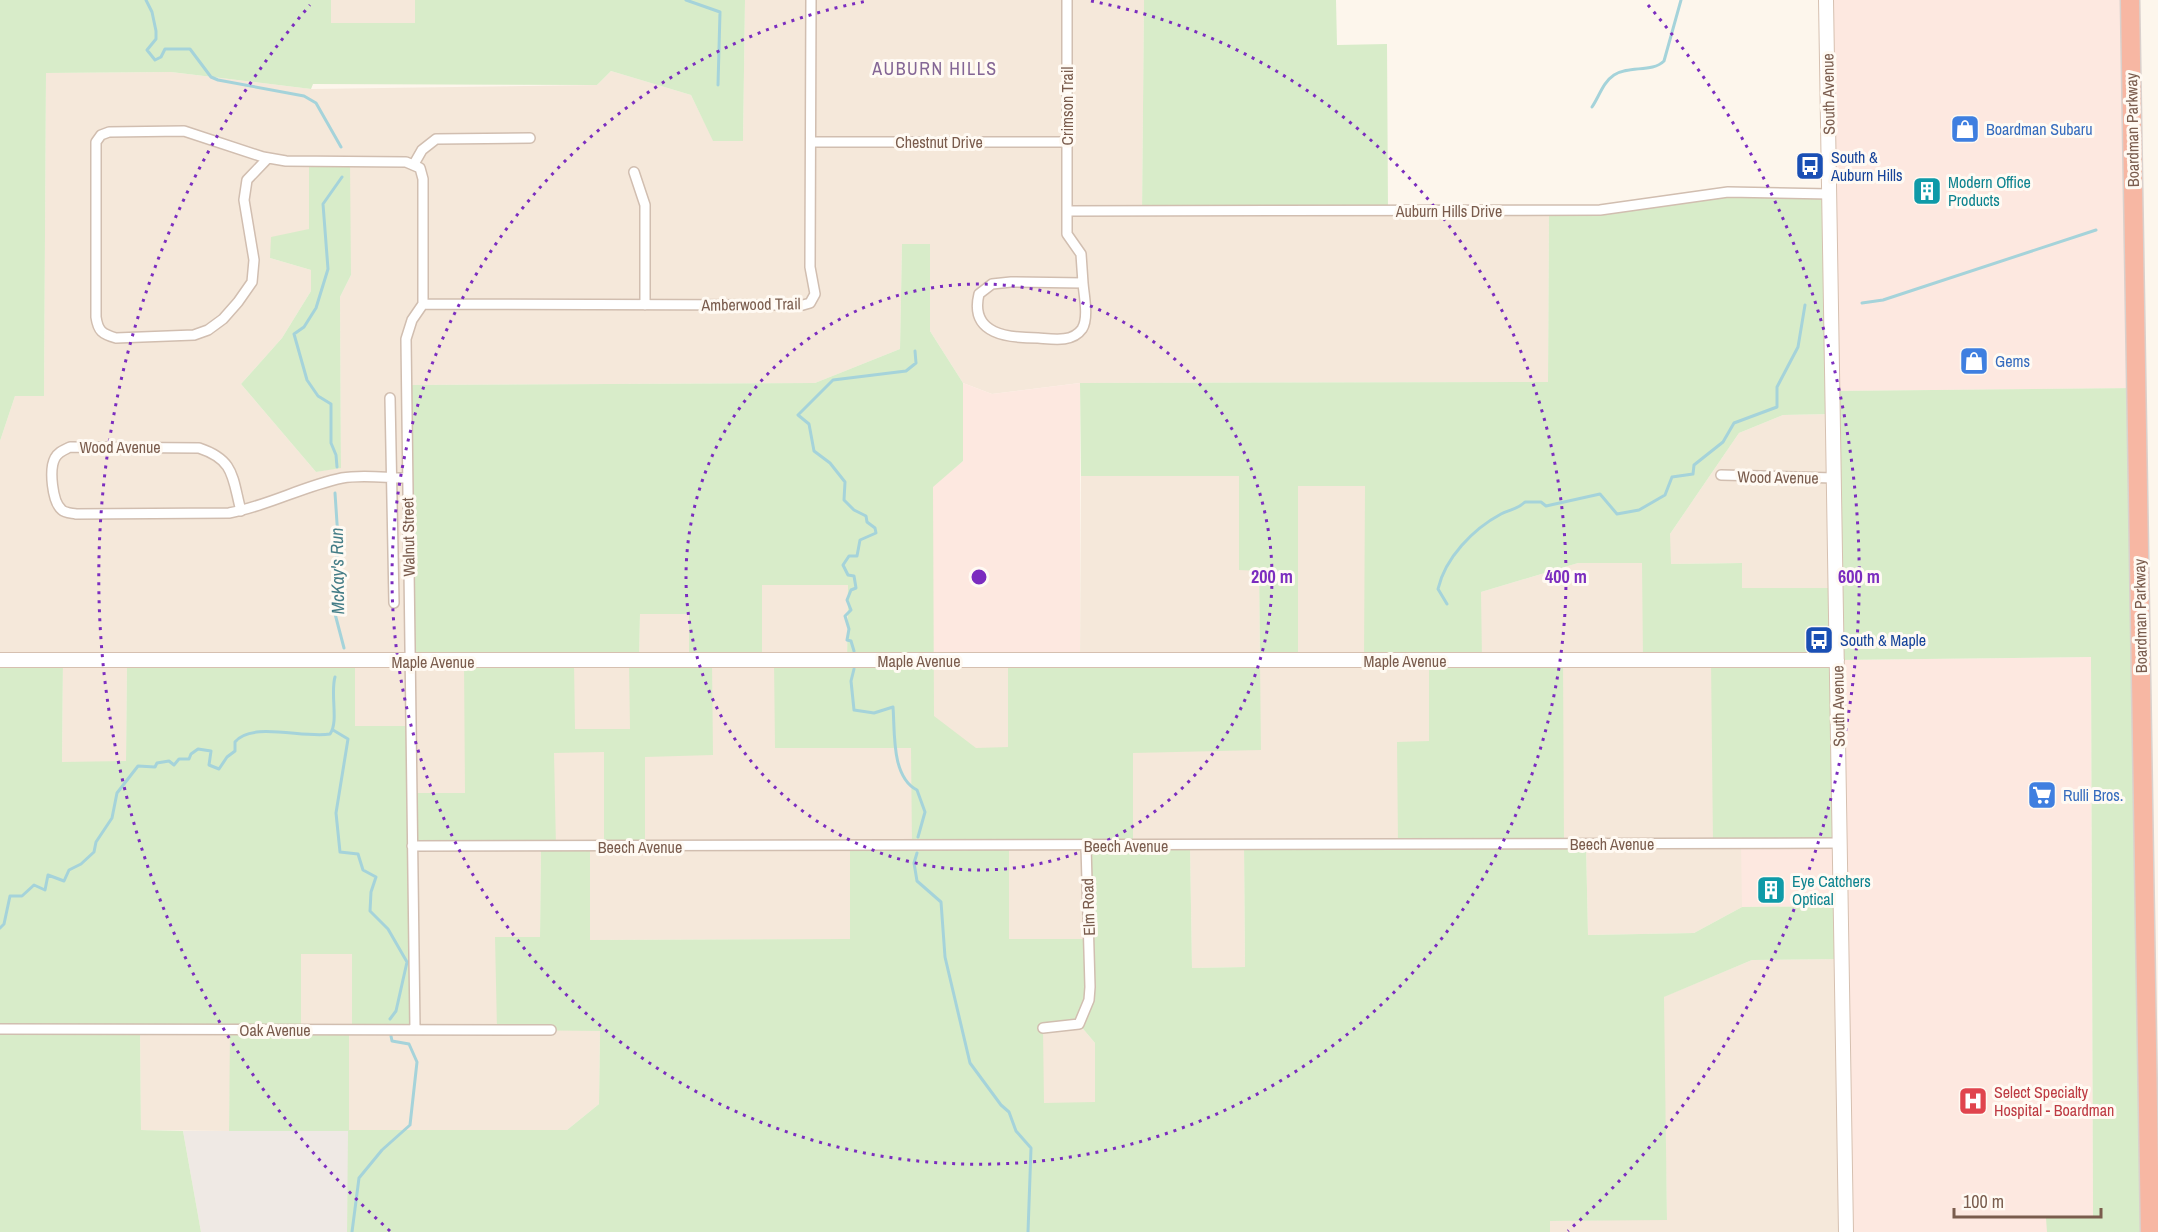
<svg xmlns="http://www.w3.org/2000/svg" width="2158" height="1232" viewBox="0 0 2158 1232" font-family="'Archivo Narrow',sans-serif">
	<rect width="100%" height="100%" fill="#fdf6ec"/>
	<!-- residential -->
	<path fill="#f5e8da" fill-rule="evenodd" d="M331,0H415V23H331Z
		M745,0H1144L1142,212L1549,210L1548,382L1080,383L992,394L963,383L930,331V244H902L900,349L815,383L407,385L639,661L640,614H689L762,661V584L848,585L847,661H1080L1081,476H1239V570H1259L1260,660H1298V486H1365L1481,592L1578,563H1643L1837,660L1742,844V907L1694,933L1588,935L1586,844L1244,846L1245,967L1192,968L1190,846L1089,939L1009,940L1008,846L850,939L590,940V847H541L540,937H496L600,1031L599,1104L567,1130L349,1131V1030H301V954H352L355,662L127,661L126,762H62L63,661L0,660V441L15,396L44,395L46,73L171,72L311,89L597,85L611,71L691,95L713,140L743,141ZM309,229L351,275L340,297L341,467L316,472L241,384L282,338L311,291V270L270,258Z
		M1833,414L1836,588H1742L1741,563L1670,564V534L1739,433L1783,415Z
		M1842,959L1846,1232H1550V1221L1667,1219L1663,997L1752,960Z
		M1079,1024L1095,1043V1103H1043V1028Z
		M140,1029L231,1030L229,1131L141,1130Z"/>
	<!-- commercial -->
	<path fill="#fde8e0" d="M1826,0H2130L2136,388L1833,391Z
		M963,383L992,394L1080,383V661H933V486L963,461Z
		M2091,657L2093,1218H2047V1232H1846L1841,906L1742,907L1741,844L1837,660Z"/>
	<!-- industrial -->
	<path fill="#efe9e4" d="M183,1131H349L347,1232H201Z"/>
	<!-- green -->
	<path fill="#d8ecc9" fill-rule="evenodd" d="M0,0H331V23H415V0H745L743,141H713L691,95L611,71L597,85L313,84L311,89L171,72L46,73L44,396H15L0,441Z
		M1144,0H1336L1337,45L1387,44L1388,211L1142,212Z
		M309,161H350L351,275L340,297L341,468L316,472L241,384L282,338L311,291V270L270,258L271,237L309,229Z
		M1728,192L1830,194L1833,391L2136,388L2150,1232H2047L2046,1218H2093L2091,657L1837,660L1840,843L1713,844L1711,661L1643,660L1642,563H1578L1481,592L1482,660H1563L1564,844H1586L1588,935L1694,933L1742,907L1841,906L1842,959L1752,960L1664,997L1667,1220L1550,1221V1232H347L348,1131H229L230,1030H140L141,1130L183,1131L201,1232H0V660H63L62,762L126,761L127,661L355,662V726H411L412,793H465L464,662H411L407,385L815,383L900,349L902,244H930V331L963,383V461L933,487L934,716L976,748L1008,747V661L1260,660L1259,571L1239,570V476H1081L1080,383L1548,382L1549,210H1600ZM1833,414L1836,588H1742V563L1671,564L1670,534L1739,433L1783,415ZM1298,486H1365L1364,661H1429V741L1397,742L1398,844L1244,845L1245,967L1192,968L1190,845H1133V753L1261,750L1260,661H1298ZM762,585H848L847,661H774L775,748H911L912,846H850V939L590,940V847H556L554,753L604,752V847H645V757L713,755L712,662L762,661ZM640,614H689V661H639ZM574,662H629L630,729H575ZM412,846L541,847L540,937H495L497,1030L600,1031L599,1104L567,1130H349V1030H301V954H352V1030L415,1029ZM1009,846H1085L1089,939H1009ZM1079,1024L1095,1043V1102L1044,1103L1043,1028Z"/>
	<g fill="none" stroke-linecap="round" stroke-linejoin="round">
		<!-- stream -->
		<path stroke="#a5d3da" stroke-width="3" d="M146,0L152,12L156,31V39L147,50L155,60L161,57L165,49H190L211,77L218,80L304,96L316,103L341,147
			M686,0L720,12L718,85
			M1592,107C1599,97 1603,82 1614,75C1629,65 1652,73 1664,61L1681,0
			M1862,303L1883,300L2096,230
			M337,467L336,455L331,443V404L318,396L307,380L294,334L304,327L316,308L328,269L323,204L342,177
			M335,493L338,538L334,610L344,648
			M1447,604L1438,589C1445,558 1473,529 1501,514C1510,509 1517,510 1525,502H1541L1546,506L1600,494L1617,514L1639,510L1665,495L1672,477L1693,474L1694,465L1723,442L1734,423L1777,407V387L1798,347L1805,305
			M854,651L851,641L847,640L849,629L845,616L851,610L847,600L851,590L856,588L854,576L848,575L843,565L849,556H857L860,540L876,533L875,528L867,522L866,516L854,510L844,500L845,482L830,463L814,451L809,424L798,415L833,380L906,371L916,363L915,351
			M854,669L851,681L854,710L874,713L893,707C895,731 891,777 917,790L925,812L918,837
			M333,730L348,739L336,813L340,852L358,854L363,870L376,877L371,892L370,911L388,929L407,962L396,1011L390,1019
			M917,853L914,863L917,881L941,902L945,957L970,1063L1001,1105L1009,1112L1016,1131L1031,1148L1028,1232
			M0,928L4,924L10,896H22L34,885L45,890L48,875L64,881L69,870L81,864L94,852L96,842L112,818L117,793L138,766L155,767L157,763L169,761L174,765L179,759H189L191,754L198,749L211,751L209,765L219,769L227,757L235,751V742C251,721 305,739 330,734C339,722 330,694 335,677
			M352,1232L359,1178L382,1150L410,1125L417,1062L409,1044L392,1041L391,1036"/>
		<!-- street casing -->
		<g stroke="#d1beb0" stroke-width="12">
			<path id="street" d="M1067,0V234L1081,254L1083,283
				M811,142H1067
				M268,158L247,180L244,200L254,260L252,282L238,302L223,319L208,330L194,335L116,338C102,334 98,331 96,317V142L101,135L109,132L184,131L263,157L286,161L406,162L420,168L423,179V304L412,320L406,339L415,1029
				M414,164L422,150L436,139L530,138
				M634,172L645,205V305
				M1067,211L1600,210L1728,192L1830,194
				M1011,282L1083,283C1084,296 1089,318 1082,329C1072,343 1052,339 1038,338C1009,338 969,335 979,294L992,284Z
				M423,304L803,305L810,303L815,294L810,267L811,0
				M390,398L394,603
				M1721,475L1834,478
				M241,511C232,477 235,460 199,448L70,447C64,450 58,452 55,458C49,469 52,502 62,510C65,513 71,513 76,514L229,513C268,506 303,486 342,478C362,474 387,478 407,478
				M412,846L1840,843
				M1043,1028L1079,1024L1089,1000L1090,987L1086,846
				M0,1029L551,1030"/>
		</g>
		<!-- secondary casing -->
		<g stroke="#d6c0b0" stroke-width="16">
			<path id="secondary" d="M1826,0L1846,1232
				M0,660H1837"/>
		</g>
		<!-- highway casing -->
		<g stroke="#dad1cd" stroke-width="21">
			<path id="highway" d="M2130,0L2150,1232"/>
		</g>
		<!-- street -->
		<use href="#street" stroke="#fff" stroke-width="9"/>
		<!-- secondary -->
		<use href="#secondary" stroke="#fff" stroke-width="14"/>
		<!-- highway -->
		<use href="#highway" stroke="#f7b7a3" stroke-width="18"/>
	</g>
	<!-- distance rings -->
	<g fill="none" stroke="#7b2cbf" stroke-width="3" stroke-dasharray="3 6">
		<circle cx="979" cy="577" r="293"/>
		<path d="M1091 1A587 587 0 1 1 867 1"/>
		<path d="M390 1231A880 880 0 0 1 310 5M1648 5A880 880 0 0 1 1568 1231"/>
	</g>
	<!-- icons -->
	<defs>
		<g id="shop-square" transform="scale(1.5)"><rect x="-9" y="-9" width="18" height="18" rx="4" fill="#3f7fe0" stroke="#fffaf3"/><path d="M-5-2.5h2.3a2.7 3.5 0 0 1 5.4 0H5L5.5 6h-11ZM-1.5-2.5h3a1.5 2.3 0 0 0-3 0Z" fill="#fff"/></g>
		<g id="bus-square" transform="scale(1.5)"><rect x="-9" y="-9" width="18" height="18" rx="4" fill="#1a4fb4" stroke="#fffaf3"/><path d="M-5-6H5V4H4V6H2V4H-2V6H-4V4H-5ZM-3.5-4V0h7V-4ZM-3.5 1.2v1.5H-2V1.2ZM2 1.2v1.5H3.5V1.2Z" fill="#fff"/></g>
		<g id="building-square" transform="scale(1.5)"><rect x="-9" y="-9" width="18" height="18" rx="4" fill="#0f9aa8" stroke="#fffaf3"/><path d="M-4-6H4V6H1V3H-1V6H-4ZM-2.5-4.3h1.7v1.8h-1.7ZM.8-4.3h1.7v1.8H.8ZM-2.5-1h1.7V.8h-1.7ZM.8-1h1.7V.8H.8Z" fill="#fff"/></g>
		<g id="supermarket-square" transform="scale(1.5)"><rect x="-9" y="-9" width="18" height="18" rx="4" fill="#3f7fe0" stroke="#fffaf3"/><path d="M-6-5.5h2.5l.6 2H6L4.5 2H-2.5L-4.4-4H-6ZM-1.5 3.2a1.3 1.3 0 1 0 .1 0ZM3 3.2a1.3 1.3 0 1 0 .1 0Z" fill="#fff"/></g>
		<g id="hospital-square" transform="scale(1.5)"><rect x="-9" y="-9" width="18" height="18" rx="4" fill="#e0444e" stroke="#fffaf3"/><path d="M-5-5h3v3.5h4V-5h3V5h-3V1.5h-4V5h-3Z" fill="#fff"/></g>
	</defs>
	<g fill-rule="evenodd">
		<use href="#shop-square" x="1965" y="129"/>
		<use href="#bus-square" x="1810" y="166"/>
		<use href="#building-square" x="1927" y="191"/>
		<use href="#shop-square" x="1974" y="361"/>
		<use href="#bus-square" x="1819" y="640"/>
		<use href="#supermarket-square" x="2042" y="795"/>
		<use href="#building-square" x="1771" y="890"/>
		<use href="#hospital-square" x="1973" y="1101"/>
	</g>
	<g text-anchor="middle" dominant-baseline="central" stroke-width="6" stroke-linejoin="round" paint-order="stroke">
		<!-- street labels -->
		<g font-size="16" fill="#7a5c4d" stroke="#fffaf3">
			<text transform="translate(1828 94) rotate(-91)">South Avenue</text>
			<text transform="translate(1067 106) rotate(-90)">Crimson Trail</text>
			<text transform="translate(2132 130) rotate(-91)">Boardman Parkway</text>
			<text x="939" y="142">Chestnut Drive</text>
			<text x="1449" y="211">Auburn Hills Drive</text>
			<text transform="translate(751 304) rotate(-1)">Amberwood Trail</text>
			<text x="120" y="447">Wood Avenue</text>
			<text transform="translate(1778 477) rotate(1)">Wood Avenue</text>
			<text transform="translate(408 537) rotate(-91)">Walnut Street</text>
			<text transform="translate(2140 616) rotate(-91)">Boardman Parkway</text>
			<text x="919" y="661">Maple Avenue</text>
			<text x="1405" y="661">Maple Avenue</text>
			<text x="433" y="662">Maple Avenue</text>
			<text transform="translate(1838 706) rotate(-91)">South Avenue</text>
			<text x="1612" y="844">Beech Avenue</text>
			<text x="1126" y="846">Beech Avenue</text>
			<text x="640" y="847">Beech Avenue</text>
			<text transform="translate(1088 907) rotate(-92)">Elm Road</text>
			<text x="275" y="1030">Oak Avenue</text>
		</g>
		<!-- shop labels -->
		<g font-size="16" fill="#366cbe" stroke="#fffaf3" text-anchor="start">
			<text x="1986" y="129">Boardman Subaru</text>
			<text x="1995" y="361">Gems</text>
			<text x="2063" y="795">Rulli Bros.</text>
		</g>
		<!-- transit labels -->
		<g font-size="16" fill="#164399" stroke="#fffaf3" text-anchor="start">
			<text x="1831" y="157">South &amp;<tspan x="1831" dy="18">Auburn Hills</tspan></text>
			<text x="1840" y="640">South &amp; Maple</text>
		</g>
		<!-- culture labels -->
		<g font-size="16" fill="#0d838f" stroke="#fffaf3" text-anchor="start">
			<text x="1948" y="182">Modern Office<tspan x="1948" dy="18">Products</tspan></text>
			<text x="1792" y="881">Eye Catchers<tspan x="1792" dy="18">Optical</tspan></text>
		</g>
		<!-- health labels -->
		<g font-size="16" fill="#be3a42" stroke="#fffaf3" text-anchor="start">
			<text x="1994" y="1092">Select Specialty<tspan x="1994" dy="18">Hospital - Boardman</tspan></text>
		</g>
		<!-- neighbourhood labels -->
		<g font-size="18" letter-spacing="1.5" fill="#846695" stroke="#fffaf3">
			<text x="935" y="68">AUBURN HILLS</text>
		</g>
		<!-- water labels -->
		<g font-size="18" font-style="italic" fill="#437c86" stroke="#fffaf3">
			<text transform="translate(337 571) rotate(-91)">McKay's Run</text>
		</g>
	</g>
	<circle cx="979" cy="577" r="9" fill="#7b2cbf" stroke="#fffaf3" stroke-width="3"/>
	<g font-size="18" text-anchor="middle" font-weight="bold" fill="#7b2cbf" stroke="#fffaf3" stroke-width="6" stroke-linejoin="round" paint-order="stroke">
		<text x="1272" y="583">200 m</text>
		<text x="1566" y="583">400 m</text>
		<text x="1859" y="583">600 m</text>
	</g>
	<!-- scale -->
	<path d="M1954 1208v9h147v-9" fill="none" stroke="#7a5c4d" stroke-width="3"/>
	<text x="1963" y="1208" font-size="18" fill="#7a5c4d" stroke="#fffaf3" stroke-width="4.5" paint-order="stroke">100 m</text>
</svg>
